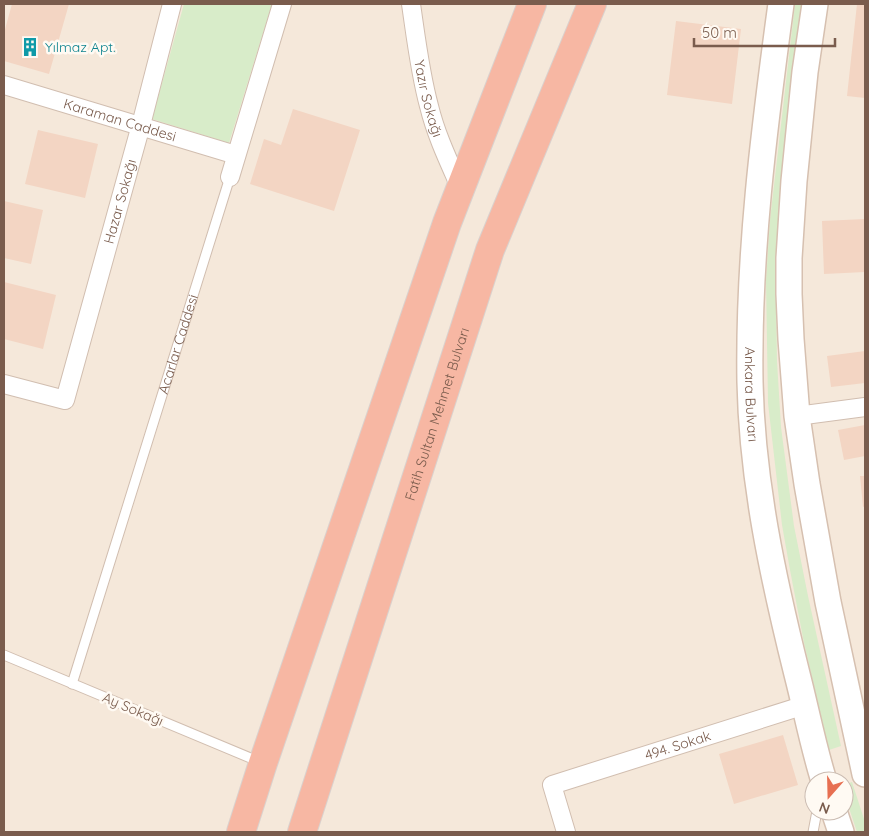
<svg xmlns="http://www.w3.org/2000/svg" width="869" height="836" viewBox="0 0 869 836" font-family="Quicksand,sans-serif">
	<rect width="100%" height="100%" fill="#fdf6ec"/>
	<!-- residential -->
	<path fill="#f5e8da" fill-rule="evenodd" d="M4,4H865V832H4ZM814,781H844V811H814Z"/>
	<!-- green -->
	<path fill="#d8ecc9" d="M184,4H272L229,143L152,119Z
		M795,4H805L778,222L776,295L777,361L781,427L794,526L808,596L841,746L829,750L804,643L790,570L782,525L768,403L766,281L770,220Z
		M852,782L865,822V832H857L844,793V785Z"/>
	<!-- building -->
	<path fill="#f3d5c3" d="M12,4H69L49,74L4,61V33Z
		M857,4H865V98L847,96Z
		M676,21L741,29L732,104L667,95Z
		M293,109L360,130L334,211L250,184L264,139L281,145Z
		M38,130L98,144L85,198L25,184Z
		M4,201L43,210L31,264L4,258Z
		M865,219V272L824,274L822,221Z
		M4,282L56,295L43,349L4,339Z
		M865,351V383L831,387L827,356Z
		M865,425V456L844,460L838,430Z
		M860,476H865V506L863,507Z
		M783,735L798,785L734,804L719,754Z"/>
	<g fill="none" stroke-linecap="round" stroke-linejoin="round">
		<!-- lane casing -->
		<g stroke="#d1beb0" stroke-width="11">
			<g id="lane">
				<path d="M4,655L260,762"/>
				<path id="s1" d="M72,684L230,177"/>
				<path d="M813,832L817,811"/>
			</g>
		</g>
		<!-- street casing -->
		<g stroke="#d1beb0" stroke-width="20">
			<g id="street">
				<path id="s2" d="M411,4C416,38 420,73 429,106C436,135 449,162 461,189"/>
				<path id="s3" d="M4,85L236,155"/>
				<path d="M230,177L282,4"/>
				<path id="s4" d="M4,384L65,400L141,125L172,4"/>
				<path d="M797,416L865,407"/>
				<path id="s5" d="M566,832L552,785L805,705"/>
			</g>
		</g>
		<!-- secondary casing -->
		<g stroke="#d6c0b0" stroke-width="28">
			<g id="secondary">
				<path id="s6" d="M781,4C764,129 748,255 750,382C752,481 773,578 797,674C806,709 813,746 824,781"/>
				<path d="M815,4L805,72L794,181L789,258V294L791,339L797,416L807,484L828,602L865,774"/>
				<path d="M834,811L841,832"/>
			</g>
		</g>
		<!-- highway casing -->
		<g stroke="#dad1cd" stroke-width="30">
			<g id="highway">
				<path d="M241,832L263,763L447,223L532,4"/>
				<path id="s7" d="M302,832L490,250L592,4"/>
			</g>
		</g>
		<!-- lane -->
		<use href="#lane" stroke="#fff" stroke-width="9"/>
		<!-- street -->
		<use href="#street" stroke="#fff" stroke-width="18"/>
		<!-- secondary -->
		<use href="#secondary" stroke="#fff" stroke-width="25"/>
		<!-- highway -->
		<use href="#highway" stroke="#f7b7a3" stroke-width="28"/>
	</g>
	<!-- icons -->
	<defs>
		<g id="building-bare" transform="scale(1.5)"><path d="M-4-6H4V6H1V3H-1V6H-4ZM-2.5-4.3h1.7v1.8h-1.7ZM.8-4.3h1.7v1.8H.8ZM-2.5-1h1.7V.8h-1.7ZM.8-1h1.7V.8H.8Z" fill="#0f9aa8" stroke="#fffaf3" stroke-width="2.5" paint-order="stroke"/></g>
	</defs>
	<g fill-rule="evenodd">
		<use href="#building-bare" x="30" y="47"/>
	</g>
	<g text-anchor="middle" dominant-baseline="central" stroke-width="5" stroke-linejoin="round" paint-order="stroke">
		<!-- culture labels -->
		<g font-size="14" fill="#0d838f" stroke="#fffaf3" text-anchor="start">
			<text x="45" y="47">Yılmaz Apt.</text>
		</g>
		<!-- street labels -->
		<g font-size="14" fill="#7a5c4d" stroke="#fffaf3">
			<text stroke="none"><textPath href="#s2" startOffset="96">Yazır Sokağı</textPath></text>
			<text stroke="none"><textPath href="#s3" startOffset="121">Karaman Caddesi</textPath></text>
			<text stroke="none"><textPath href="#s4" startOffset="269">Hazar Sokağı</textPath></text>
			<text stroke="none"><textPath href="#s1" startOffset="356">Acarlar Caddesi</textPath></text>
			<text stroke="none"><textPath href="#s6" startOffset="392">Ankara Bulvarı</textPath></text>
			<text stroke="none"><textPath href="#s7" startOffset="439">Fatih Sultan Mehmet Bulvarı</textPath></text>
			<text transform="translate(133 709) rotate(23)">Ay Sokağı</text>
			<text stroke="none"><textPath href="#s5" startOffset="181">494. Sokak</textPath></text>
		</g>
	</g>
	<!-- border -->
	<rect width="869" height="836" fill="none" stroke="#7a5c4d" stroke-width="10"/>
	<!-- north arrow -->
	<g transform="translate(829 796) rotate(200)"><circle r="24" fill="#fffaf3" stroke="#cabbb1"/>
	<path d="M0-4L9 19L0 12L-9 19Z" fill="#e76f51"/>
	<text y="-8" font-size="14" font-weight="bold" text-anchor="middle" fill="#7a5c4d">N</text>
	</g>
	<!-- scale -->
	<path d="M694 38v8h141v-8" fill="none" stroke="#7a5c4d" stroke-width="2.5"/>
	<text x="702" y="38" font-size="15" fill="#7a5c4d" stroke="#fffaf3" stroke-width="4" paint-order="stroke">50 m</text>
</svg>
